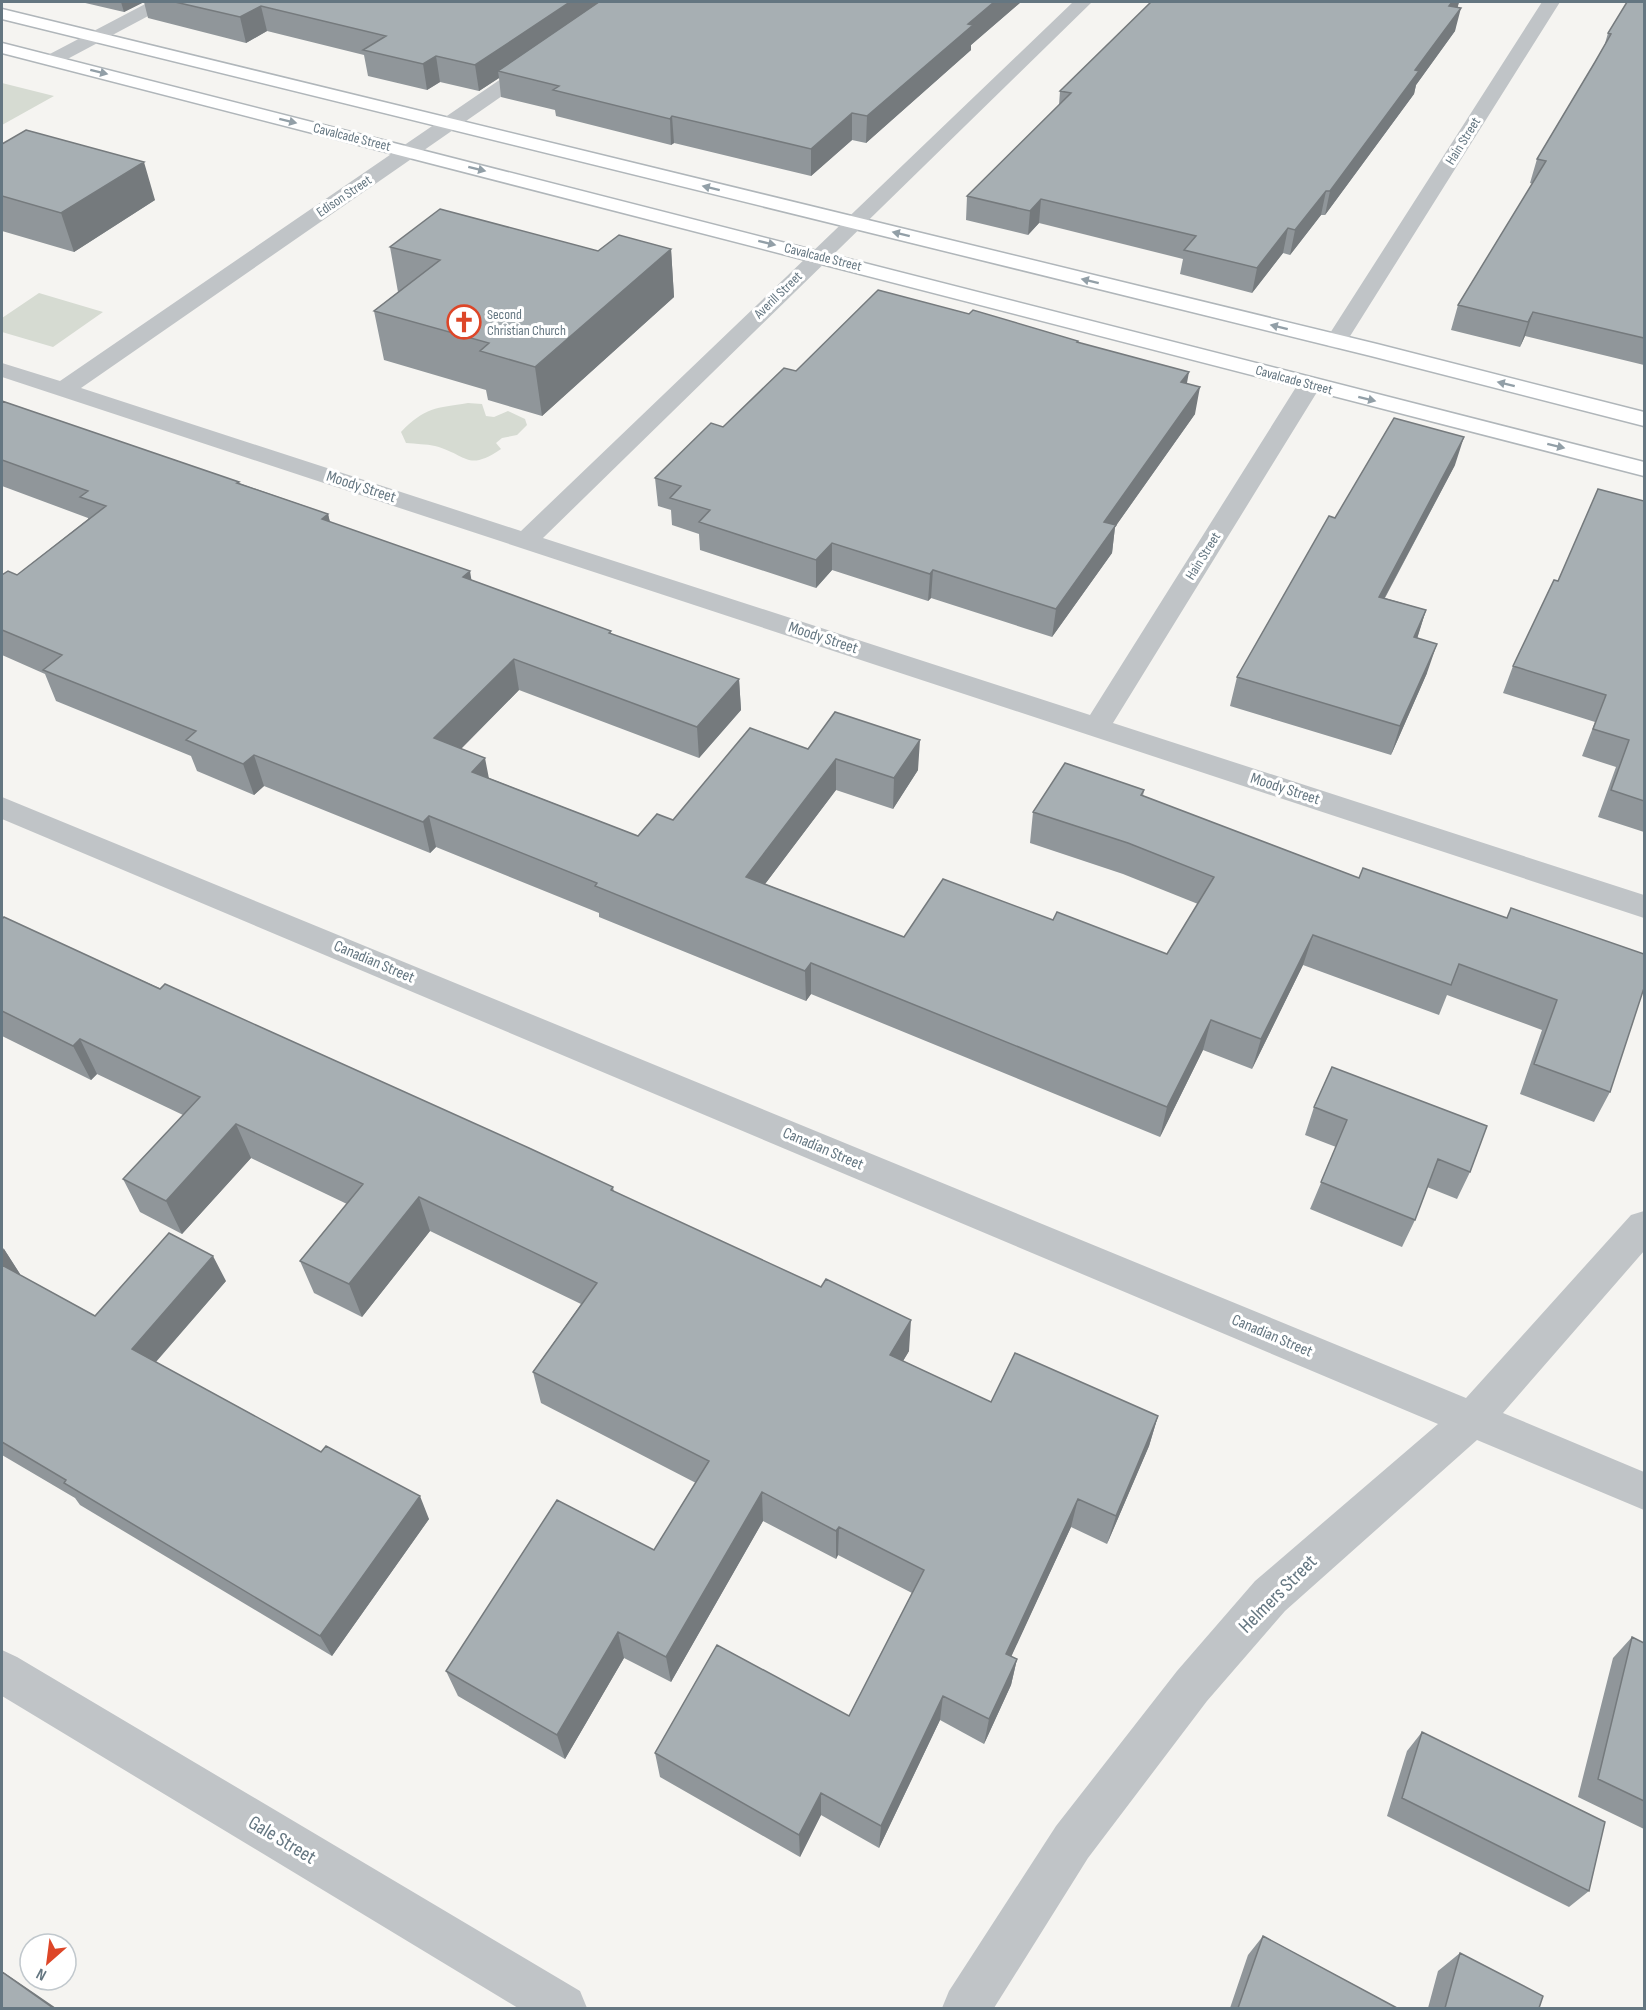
<svg xmlns="http://www.w3.org/2000/svg" width="1646" height="2010" viewBox="0 0 1646 2010" font-family="'Sofia Sans Condensed',sans-serif">
	<rect width="100%" height="100%" fill="#f5f4f1"/>
	<!-- green -->
	<path fill="#d6dbd2" d="M2,83L54,96L2,125Z
		M39,293L103,312L53,347L2,332V318Z
		M468,403L482,404L486,416L494,417L508,411L525,419L527,425L517,435L502,438L496,443L501,449C467,472 468,455 435,446C426,444 416,444 406,443L401,432C425,407 436,408 468,403Z"/>
	<g fill="none" stroke-linecap="round" stroke-linejoin="round">
		<!-- secondary casing -->
		<g stroke="#b0b6ba" stroke-width="3">
			<path id="secondary" d="M2,9L1377,344L1644,412V426L1371,356L2,19Z
				M2,43L1644,462V476L2,53Z"/>
		</g>
		<!-- street -->
		<path fill="#c0c4c7" fill-rule="evenodd" d="M149,2H170L167,6L58,64H46L43,60L46,56Z
			M1073,2H1092L543,538L1090,715L1298,384L1302,379L1310,377L1318,379L1322,384L1113,723L1644,895V918L2,377V363L60,381L530,59H544L546,63L544,67L81,388L521,531Z
			M1542,2H1560L1347,341L1344,346L1336,348L1328,346L1325,341Z
			M2,797L1466,1398L1631,1215L1644,1211V1251L1503,1413L1644,1472V1510L1477,1440L1285,1611L1207,1701L1088,1858L994,2008H942L949,1991L1056,1826L1177,1671L1255,1581L1438,1424L2,819Z
			M2,1650L17,1657L580,1991L587,2008H518L2,1696Z"/>
		<!-- secondary -->
		<use href="#secondary" fill="#fff" fill-rule="evenodd"/>
	</g>
	<!-- wall -->
	<path fill="#90969a" d="M81,2H1021L971,45V50L866,143L852,140L811,176L674,143L671,145L556,116L555,110L501,97L499,78L479,91L440,82L427,90L368,76L364,55L267,31L246,43L148,18L144,2L124,12Z
		M1151,2H1459L1457,8L1455,31L1416,85L1414,94L1325,215H1321L1290,255L1283,253L1252,293L1180,274L1183,259L1039,223L1028,235L966,220L967,196L1059,105L1060,91Z
		M1644,2V365L1525,336L1520,347L1451,330L1458,305L1533,184L1530,183L1537,159L1595,62L1604,47L1608,33Z
		M2,144L155,200L74,252L2,231Z
		M390,247L598,251L671,249L674,297L542,416L488,400L486,390L384,360L374,311L398,292Z
		M969,314L1078,342L1187,383L1195,414L1115,527L1112,553L1052,637L931,598L928,601L832,570L816,588L700,550L699,534L672,525L671,510L658,506L655,478L796,371Z
		M2,401L328,514L330,522L471,580L611,631V634L739,679L741,710L699,758L519,690L461,749L489,778L638,836L673,820L808,749L918,770L893,809L836,790L765,884L904,937L1053,920L1167,954L1198,904L1123,874L1030,843L1033,812L1144,790L1143,796L1359,878L1507,918L1511,908L1610,1092L1594,1122L1520,1094L1542,1030L1447,995L1439,1015L1303,965L1252,1069L1203,1050L1160,1137L811,994L806,1001L599,917V913L436,847L430,853L264,786L254,795L197,771L191,756L56,701L45,674L2,655V575H17L88,519V518L2,486Z
		M1455,465L1385,598L1426,610L1417,638L1427,673L1391,755L1230,706L1237,677L1335,518Z
		M1644,501V832L1598,817L1616,767L1582,756L1595,722L1503,693L1513,666L1558,581Z
		M2,919L613,1187L614,1192L909,1351L903,1361L991,1402L1158,1416L1149,1446L1107,1544L1071,1527L1011,1656L1017,1659L1011,1685L984,1744L940,1720L879,1848L821,1815L800,1857L660,1777L655,1753L849,1716L912,1593L838,1555L836,1559L763,1521L671,1682L624,1658L565,1759L458,1696L446,1671L654,1550L696,1483L541,1403L533,1372L581,1304L430,1231L362,1317L314,1293L300,1261L347,1204L251,1158L182,1234L140,1212L123,1179L183,1115L97,1074L91,1080L2,1036Z
		M1332,1067L1470,1172L1457,1199L1427,1187L1415,1220L1402,1247L1310,1209L1336,1147L1305,1135L1314,1107Z
		M2,1247L4,1249L20,1274L19,1275L95,1316L226,1281L156,1362L429,1519L332,1656L80,1505L75,1498L2,1455Z
		M1632,1637L1644,1643V1829L1578,1797L1613,1658Z
		M1422,1732L1589,1891L1569,1907L1387,1816L1407,1751Z
		M1263,1936L1397,2008H1230L1248,1955Z
		M1460,1953L1539,2008H1428L1438,1971Z"/>
	<!-- shaded-wall -->
	<path fill="#757a7d" d="M121,2H144L124,12Z
		M570,2H610L498,71L499,78L479,91L475,65Z
		M994,2H1021L971,45V50L866,143L867,116L968,24Z
		M1452,2H1459L1457,10L1449,6Z
		M261,6L267,31L246,43L240,17Z
		M1461,8L1455,31L1416,85L1414,94L1325,215L1330,191L1415,70Z
		M436,56L440,82L427,90L423,64Z
		M852,113V140L811,176V149Z
		M672,116L674,143L671,145L670,119Z
		M144,162L155,200L74,252L61,213Z
		M1326,191L1321,215L1290,255L1295,230Z
		M1041,199L1039,223L1028,235L1030,211Z
		M1288,228L1283,253L1252,293L1257,268Z
		M671,249L674,297L542,416L535,367Z
		M1533,312L1525,336L1520,347L1528,322Z
		M1189,372L1184,399L1181,382Z
		M1200,387L1195,414L1115,527L1112,553L1052,637L1056,609L1104,522Z
		M1464,437L1455,465L1370,625L1379,597Z
		M328,514L335,545L322,519Z
		M832,543V570L816,588V560Z
		M933,570L931,598L928,601L930,574Z
		M470,571L475,602L463,577Z
		M1426,610L1417,639L1414,637Z
		M1437,644L1427,673L1391,755L1400,726Z
		M514,659L519,690L441,769L434,738Z
		M739,679L741,710L699,758L697,727Z
		M920,740L918,770L893,809L894,778Z
		M254,755L264,786L254,795L243,764Z
		M485,758L491,789L472,772Z
		M836,759V790L747,908L746,877Z
		M429,816L436,847L430,853L423,822Z
		M1313,935L1303,965L1252,1069L1261,1039Z
		M811,963V994L806,1001L805,971Z
		M1211,1020L1203,1050L1160,1137L1167,1107Z
		M80,1039L97,1074L91,1080L73,1046Z
		M236,1124L251,1158L182,1234L166,1201Z
		M419,1197L430,1231L362,1317L349,1284Z
		M4,1249L20,1274L9,1286L2,1274V1251Z
		M213,1256L226,1281L146,1373L132,1349Z
		M911,1320L909,1351L888,1386L890,1355Z
		M1158,1416L1149,1446L1107,1544L1116,1516Z
		M762,1492L763,1521L671,1682L666,1657Z
		M420,1496L429,1519L332,1656L320,1636Z
		M1078,1499L1071,1527L1001,1679L1006,1654Z
		M839,1527L838,1555L836,1559V1531Z
		M618,1632L624,1658L565,1759L557,1735Z
		M1017,1659L1011,1685L984,1744L989,1719Z
		M943,1696L940,1720L879,1848L881,1826Z
		M821,1793V1815L800,1857L799,1835Z
		M2,1971L56,2008H53L2,1972Z"/>
	<!-- building -->
	<path fill="#a7afb3" stroke="#757a7d" stroke-width="1.5" d="M175,2H570L475,65L436,56L423,64L363,50L386,36L261,6L240,17Z
		M599,2H994L968,24L973,25L867,116L852,113L811,149L672,116L670,119L553,90L559,86L498,71Z
		M1151,2H1452L1449,6L1461,8L1415,70L1419,71L1330,191H1326L1295,230L1288,228L1257,268L1184,250L1196,236L1041,199L1030,211L967,196L1071,93L1060,91Z
		M1627,2H1644V338L1533,312L1528,322L1458,305L1546,161L1537,159L1595,62L1611,34L1608,33Z
		M26,130L144,162L61,213L2,196V144Z
		M440,209L598,251L619,235L671,249L535,367L480,351L489,343L374,311L440,260L390,247Z
		M878,290L969,314L973,310L1078,341L1077,342L1189,372L1181,382L1200,387L1104,522L1116,525L1056,609L933,570L930,574L832,543L816,560L699,522L710,510L670,498L681,486L655,478L711,423L723,427L784,368L796,371Z
		M2,401L239,482L237,483L328,514L322,519L470,571L463,577L611,631L609,633L739,679L697,727L514,659L434,738L485,758L472,772L638,836L657,814L673,820L750,728L808,749L835,712L920,740L894,778L836,759L746,877L904,937L943,879L1053,920L1057,912L1167,954L1214,877L1128,843L1033,812L1065,763L1144,790L1141,795L1359,878L1363,868L1507,918L1511,908L1644,954V988L1610,1092L1534,1064L1557,1000L1459,964L1451,985L1313,935L1261,1039L1211,1020L1167,1107L811,963L805,971L595,886L597,883L429,816L423,822L254,755L243,764L186,740L196,731L43,670L62,655L2,630V575L8,571L17,575L106,506L80,497L88,491L2,460Z
		M1394,418L1464,437L1379,597L1426,610L1414,637L1437,644L1400,726L1237,677L1329,516L1335,518Z
		M1598,489L1644,501V801L1611,790L1629,740L1593,729L1606,695L1513,666L1554,580L1558,581Z
		M4,917L160,989L165,984L529,1148L613,1187L611,1190L821,1287L826,1279L911,1320L890,1355L991,1402L1015,1353L1158,1416L1116,1516L1078,1499L1006,1654L1017,1659L989,1719L943,1696L881,1826L821,1793L799,1835L655,1753L717,1645L849,1716L924,1570L839,1527L836,1531L762,1492L666,1657L618,1632L557,1735L446,1671L557,1500L654,1550L709,1461L533,1372L597,1283L419,1197L349,1284L300,1261L363,1184L236,1124L166,1201L123,1179L200,1097L80,1039L73,1046L2,1011V919Z
		M1332,1067L1487,1126L1470,1172L1438,1159L1415,1220L1321,1182L1347,1120L1314,1107Z
		M169,1233L213,1256L132,1349L321,1452L326,1446L420,1496L320,1636L64,1483L66,1480L2,1442V1265L95,1316Z
		M1632,1637L1644,1643V1801L1598,1779Z
		M1422,1732L1605,1822L1589,1891L1402,1798Z
		M1263,1936L1397,2008H1238Z
		M1460,1953L1543,1996L1539,2008H1445Z
		M2,1972L53,2008H2Z"/>
	<!-- one-way arrows -->
	<defs><path id="oneway-solid" d="M-6-.8H1V-3.2L6.5 0L1 3.2V.8H-6Z" transform="scale(1.5)"/></defs>
	<g fill="#929fa7">
		<use href="#oneway-solid" transform="translate(99 72) rotate(14)"/>
		<use href="#oneway-solid" transform="translate(288 121) rotate(14)"/>
		<use href="#oneway-solid" transform="translate(477 169) rotate(14)"/>
		<use href="#oneway-solid" transform="translate(711 188) rotate(-166)"/>
		<use href="#oneway-solid" transform="translate(901 234) rotate(-166)"/>
		<use href="#oneway-solid" transform="translate(767 243) rotate(14)"/>
		<use href="#oneway-solid" transform="translate(1090 281) rotate(-166)"/>
		<use href="#oneway-solid" transform="translate(1279 327) rotate(-166)"/>
		<use href="#oneway-solid" transform="translate(1506 384) rotate(-166)"/>
		<use href="#oneway-solid" transform="translate(1367 399) rotate(14)"/>
		<use href="#oneway-solid" transform="translate(1556 446) rotate(14)"/>
	</g>
	<!-- icons -->
	<defs>
		<g id="church-ring" transform="scale(1.725)"><circle r="9.5" fill="#fff" stroke="#dd4628" stroke-width="1.5"/><path d="M-1.2-6h2.4v3.5h3.3v2.4h-3.3V6h-2.4V-.1h-3.3v-2.4h3.3Z" fill="#dd4628"/></g>
	</defs>
	<g fill-rule="evenodd">
		<use href="#church-ring" x="464" y="322"/>
	</g>
	<g text-anchor="middle" dominant-baseline="central" stroke-width="6" stroke-linejoin="round" paint-order="stroke">
		<!-- far-street labels -->
		<g font-size="14" fill="#647681" stroke="#fff">
			<text transform="translate(352 137) rotate(14)">Cavalcade Street</text>
			<text transform="translate(1463 141) rotate(-58)">Hain Street</text>
			<text transform="translate(344 196) rotate(-34)">Edison Street</text>
			<text transform="translate(823 257) rotate(14)">Cavalcade Street</text>
			<text transform="translate(778 295) rotate(-44)">Averill Street</text>
			<text transform="translate(1294 380) rotate(15)">Cavalcade Street</text>
			<text transform="translate(1203 556) rotate(-58)">Hain Street</text>
		</g>
		<!-- far-poi labels -->
		<g font-size="14" fill="#647681" stroke="#fff" text-anchor="start">
			<text x="487" y="314">Second<tspan x="487" dy="16">Christian Church</tspan></text>
		</g>
		<!-- street labels -->
		<g font-size="16" fill="#647681" stroke="#fff">
			<text transform="translate(361 487) rotate(18)">Moody Street</text>
			<text transform="translate(823 638) rotate(18)">Moody Street</text>
			<text transform="translate(1285 789) rotate(18)">Moody Street</text>
			<text transform="translate(374 962) rotate(23)">Canadian Street</text>
			<text transform="translate(823 1149) rotate(23)">Canadian Street</text>
			<text transform="translate(1272 1336) rotate(23)">Canadian Street</text>
		</g>
		<!-- near-street labels -->
		<g font-size="20" fill="#647681" stroke="#fff">
			<text transform="translate(1278 1594) rotate(-45)">Helmers Street</text>
			<text transform="translate(282 1840) rotate(31)">Gale Street</text>
		</g>
	</g>
	<!-- border -->
	<rect width="1646" height="2010" fill="none" stroke="#647681" stroke-width="6"/>
	<!-- north arrow -->
	<g transform="translate(48 1962) rotate(208)"><circle r="28" fill="#ffffff" stroke="#c1c8cd" stroke-width="1.5"/>
	<path d="M0-4.5L10 22L0 15L-10 22Z" fill="#dd4628"/>
	<text y="-9" font-size="16" font-weight="bold" text-anchor="middle" fill="#647681">N</text>
	</g>
</svg>
